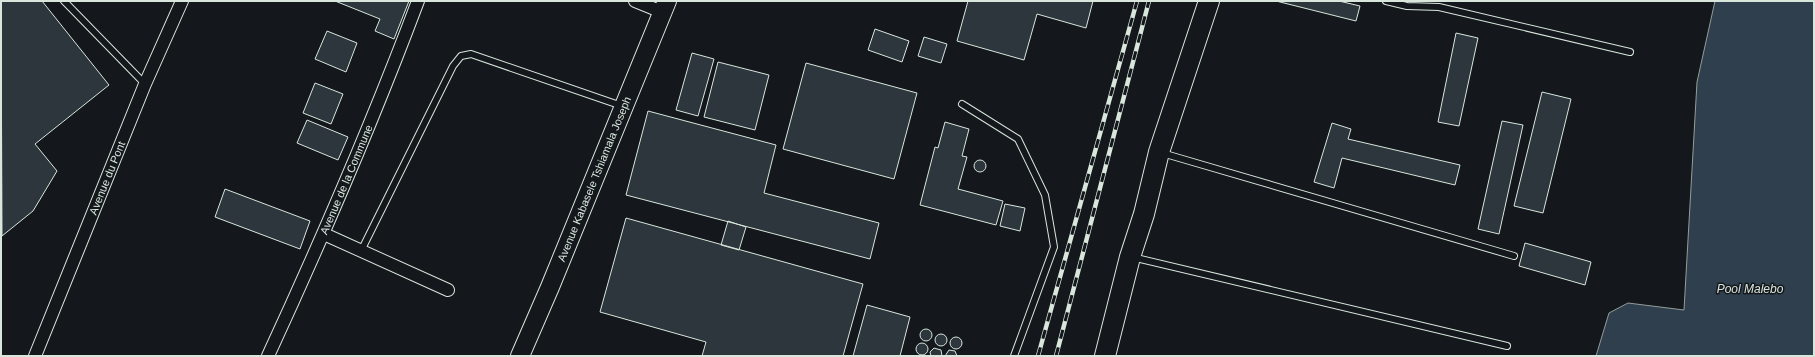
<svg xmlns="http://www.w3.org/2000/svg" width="1815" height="357" viewBox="0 0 1815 357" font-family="Arial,sans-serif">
	<rect width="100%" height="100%" fill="#14181c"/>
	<!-- water -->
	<path fill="#2f3f4d" stroke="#939e99" d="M1715,1H1814V356H1596L1609,313L1628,303L1684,310L1697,82Z"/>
	<!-- building -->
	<path fill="#2c363c" stroke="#d8e6dc" d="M1,1H42L109,85L35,144L57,171L33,211L2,236Z
		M335,1H409L394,39L375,31L380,19Z
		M968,1H1093L1086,28L1037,14L1024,60L957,41Z
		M1276,1H1339L1360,6L1356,21Z
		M875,29L909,41L902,62L868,50Z
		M327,31L357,43L346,72L315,59Z
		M1456,33L1478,38L1459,126L1438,122Z
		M924,37L947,44L941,63L918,56Z
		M692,53L714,59L698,116L676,110Z
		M718,62L769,75L755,130L704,117Z
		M806,63L917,93L894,179L783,149Z
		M315,83L343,94L331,124L303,113Z
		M1542,92L1571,99L1543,213L1514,206Z
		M648,111L776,145L764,193L879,223L870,259L626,195Z
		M307,120L348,137L338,160L297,143Z
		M1502,121L1523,125L1499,234L1478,229Z
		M945,122L969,129L962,156L967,157L958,189L1003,201L996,225L920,205L935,147L938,148Z
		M1332,123L1351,129L1348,139L1460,165L1455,185L1342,158L1334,188L1314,182Z
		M974 166a6 6 0 1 1 12 0a6 6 0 1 1-12 0Z
		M225,189L310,221L300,249L215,217Z
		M1005,204L1025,208L1020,231L1000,226Z
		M626,218L863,284L843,356H702L706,342L600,312Z
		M728,221L746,227L739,250L721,245Z
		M1525,243L1591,262L1585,285L1519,266Z
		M867,305L910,317L900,356H853Z
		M920 335a6 6 0 1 1 12 0a6 6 0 1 1-12 0Z
		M935 340a6 6 0 1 1 12 0a6 6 0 1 1-12 0Z
		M950 343a6 6 0 1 1 12 0a6 6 0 1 1-12 0Z
		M916 349a6 6 0 1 1 12 0a6 6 0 1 1-12 0Z
		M934,348L941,350L942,356H931L930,352Z
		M949,350L955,351L957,356H945Z"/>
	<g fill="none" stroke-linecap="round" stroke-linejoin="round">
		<!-- lane casing -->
		<g stroke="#d8e6dc" stroke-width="8">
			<path id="lane" d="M64,1L145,84
				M1386,1L1407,6L1439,7L1630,52
				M962,104L1018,139L1045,195L1054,247L1014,356
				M1162,153L1514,256
				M361,251L453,66L461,56L471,54L622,106
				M1132,257L1507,346"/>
		</g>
		<!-- street casing -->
		<g stroke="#d8e6dc" stroke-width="14">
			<g id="street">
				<path d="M635,1L662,12"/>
				<path d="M324,234L448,290"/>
				<path id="s1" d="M35,356L145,84L182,1"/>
				<path id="s2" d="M268,356C322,239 373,121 418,1"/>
			</g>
		</g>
		<!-- secondary casing -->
		<g stroke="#d8e6dc" stroke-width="20">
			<g id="secondary">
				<path id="s3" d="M520,356L550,287L667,1"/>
			</g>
		</g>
		<!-- primary casing -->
		<g stroke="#d8e6dc" stroke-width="22">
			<path id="primary" d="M1105,356L1130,257L1144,214L1159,152L1209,1"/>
		</g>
		<!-- lane -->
		<use href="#lane" stroke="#14181c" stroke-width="6"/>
		<!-- street -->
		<use href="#street" stroke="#14181c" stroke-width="12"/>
		<!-- secondary -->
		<use href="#secondary" stroke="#14181c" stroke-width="18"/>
		<!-- primary -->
		<use href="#primary" stroke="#14181c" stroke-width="20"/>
		<!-- rail casing -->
		<g stroke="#d8e6dc" stroke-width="4.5">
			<path id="rail" d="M1038,356L1137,1
				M1056,356L1149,1"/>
		</g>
		<!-- rail -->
		<use href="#rail" stroke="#14181c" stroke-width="3" stroke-dasharray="9" stroke-linecap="butt"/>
	</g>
	<g text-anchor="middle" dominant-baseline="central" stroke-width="3" stroke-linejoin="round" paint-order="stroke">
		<!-- street labels -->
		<g font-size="11" fill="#d8e6dc" stroke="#14181c">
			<text stroke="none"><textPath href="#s1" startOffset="192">Avenue du Pont</textPath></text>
			<text stroke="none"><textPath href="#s3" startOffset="192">Avenue Kabasele Tshiamala Joseph</textPath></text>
			<text stroke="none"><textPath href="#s2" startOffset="193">Avenue de la Commune</textPath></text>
		</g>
		<!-- water labels -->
		<g font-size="12" font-style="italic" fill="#d8e6dc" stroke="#14181c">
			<text x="1750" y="289">Pool Malebo</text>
		</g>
	</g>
	<!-- border -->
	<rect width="1815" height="357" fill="none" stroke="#d8e6dc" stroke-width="4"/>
</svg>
